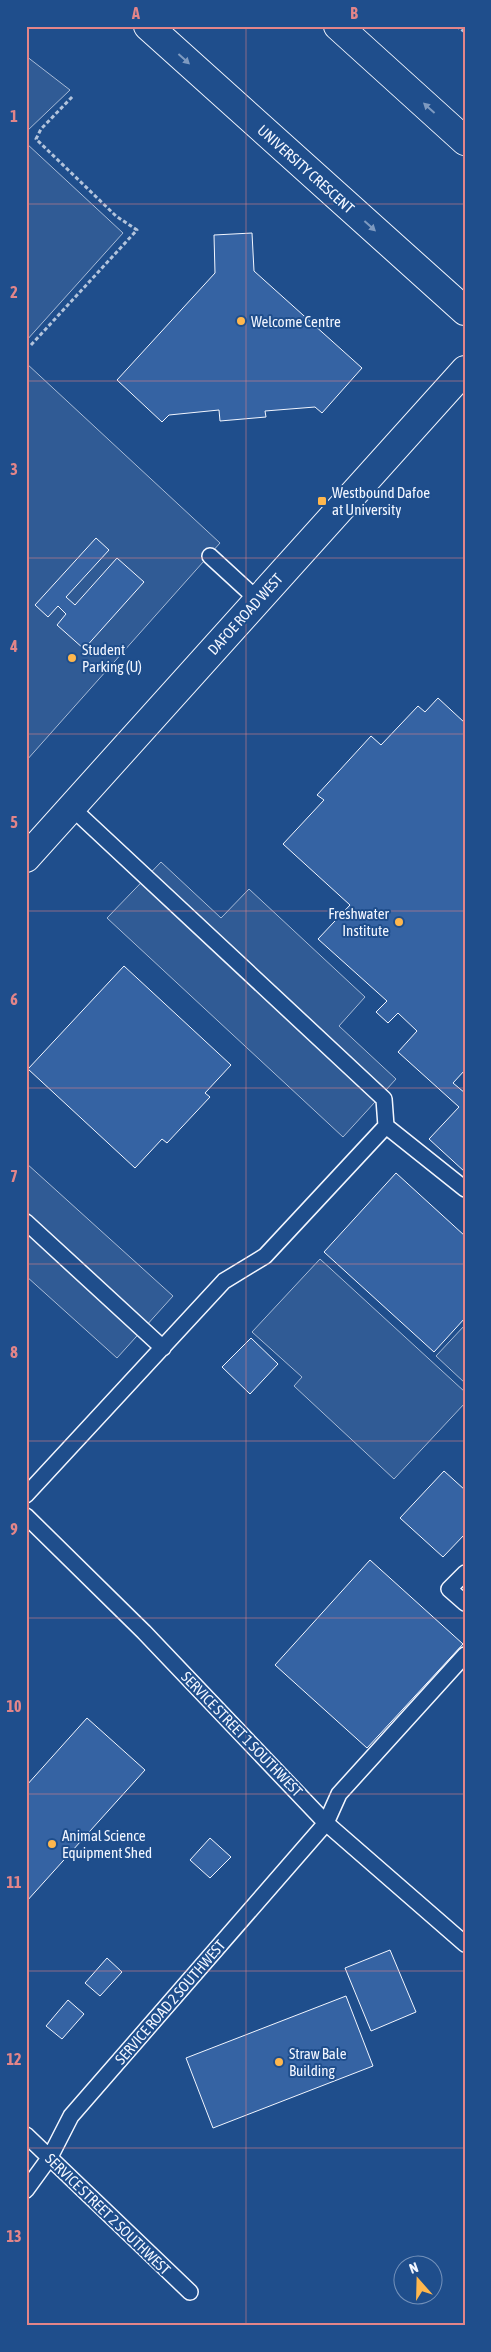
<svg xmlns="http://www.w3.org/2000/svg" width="491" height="2352" viewBox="0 0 491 2352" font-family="'Asap Condensed',sans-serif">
	<rect width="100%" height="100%" fill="#1f4e8c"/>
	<!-- parking -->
	<path fill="#305b95" stroke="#a8bbd7" d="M26,56L70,90L26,132Z
		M26,143L123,233L26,341Z
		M26,363L220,543L26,761Z
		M161,862L221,918L249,889L365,997L339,1026L396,1079L343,1137L107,918Z
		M26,1163L173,1296L117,1358L26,1276Z
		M320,1259L465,1392V1403L394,1479L294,1386L302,1377L252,1332Z
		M465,1325V1383L436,1356Z"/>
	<!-- building -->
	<path fill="#3563a3" stroke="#f2f6ff" d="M252,233L254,271L362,368L322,413L315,407L265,411L266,417L220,421L219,410L169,415L162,422L117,380L215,273L214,235Z
		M96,538L109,550L66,597L75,605L117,558L144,582L84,649L57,625L66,614L58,606L48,617L35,605Z
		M438,698L465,723V1070L453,1083L465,1093V1172L429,1139L459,1107L398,1052L417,1031L398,1013L388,1023L376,1012L387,1001L318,939L350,905L283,844L324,800L317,795L371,736L381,745L418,706L425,712Z
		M124,966L231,1065L205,1093L210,1097L167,1143L162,1139L135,1168L28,1069Z
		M396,1173L465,1236V1318L434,1352L324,1252Z
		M251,1338L278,1364L250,1394L222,1367Z
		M444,1471L465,1490V1534L443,1557L400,1518Z
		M370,1560L463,1644L367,1748L275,1665Z
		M87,1718L145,1770L26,1902V1786Z
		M210,1838L231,1857L210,1878L190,1860Z
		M390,1950L416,2012L371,2031L345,1968Z
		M107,1958L122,1972L100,1996L85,1983Z
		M346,1996L373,2066L213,2128L186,2058Z
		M68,2000L84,2014L62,2039L46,2026Z"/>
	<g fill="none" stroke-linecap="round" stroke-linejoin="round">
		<!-- service casing -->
		<g stroke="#f2f6ff" stroke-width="18">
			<path id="service" d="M210,556L258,600
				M386,1126L465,1189
				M26,1222L163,1348
				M26,1495L224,1281L265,1256L386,1126L384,1099L72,808
				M26,1516L144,1632L326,1823L465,1944
				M465,1573L449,1589L465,1603
				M26,2135L190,2292
				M26,2190L50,2157L71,2116L326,1823L339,1794L465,1655"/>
		</g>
		<!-- tertiary casing -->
		<g stroke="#f2f6ff" stroke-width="30">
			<path id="tertiary" d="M148,26L465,311
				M338,26L465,141
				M26,858L465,370"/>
		</g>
		<!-- path -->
		<path stroke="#b3c4dc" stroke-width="3" stroke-dasharray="4 2.5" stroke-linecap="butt" d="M456,26L465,32
			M31,345L137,230L116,216L36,139L41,129L73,96"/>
		<!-- service -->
		<use href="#service" stroke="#1f4e8c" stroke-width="15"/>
		<!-- tertiary -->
		<use href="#tertiary" stroke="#1f4e8c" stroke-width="28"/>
	</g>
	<!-- one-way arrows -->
	<defs><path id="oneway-solid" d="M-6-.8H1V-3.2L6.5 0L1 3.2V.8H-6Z" transform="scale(1.25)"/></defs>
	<g fill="#7e9ac0">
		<use href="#oneway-solid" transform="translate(184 59) rotate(42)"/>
		<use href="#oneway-solid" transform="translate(429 108) rotate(-138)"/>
		<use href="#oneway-solid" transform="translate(370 226) rotate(42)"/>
	</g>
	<!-- grid -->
	<path fill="none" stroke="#e38589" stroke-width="1" stroke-opacity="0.55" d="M246,26V2326M26,204H465M26,381H465M26,558H465M26,734H465M26,911H465M26,1088H465M26,1264H465M26,1441H465M26,1618H465M26,1794H465M26,1971H465M26,2148H465"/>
	<!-- markers -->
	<g fill="#ffb74d" stroke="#1f4e8c" stroke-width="2">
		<circle cx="241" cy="321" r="5"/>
		<rect x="317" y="496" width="10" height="10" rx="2.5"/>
		<circle cx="72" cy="658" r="5"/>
		<circle cx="399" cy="922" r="5"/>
		<circle cx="52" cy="1844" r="5"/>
		<circle cx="279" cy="2062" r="5"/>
	</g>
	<g text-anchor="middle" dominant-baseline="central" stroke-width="4" stroke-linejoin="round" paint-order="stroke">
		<!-- street labels -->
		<g font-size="15" fill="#f2f6ff" stroke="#1f4e8c">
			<text transform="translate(306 169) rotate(42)">UNIVERSITY CRESCENT</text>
			<text transform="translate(245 614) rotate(-48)">DAFOE ROAD WEST</text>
			<text transform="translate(242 1734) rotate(46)">SERVICE STREET 1 SOUTHWEST</text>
			<text transform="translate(170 2002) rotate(-49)">SERVICE ROAD 2 SOUTHWEST</text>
			<text transform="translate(108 2214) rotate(44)">SERVICE STREET 2 SOUTHWEST</text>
		</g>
		<!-- poi labels -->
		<g font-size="15" fill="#f2f6ff" stroke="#1f4e8c" text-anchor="start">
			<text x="251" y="321">Welcome Centre</text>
			<text x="332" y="492">Westbound Dafoe<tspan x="332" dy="17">at University</tspan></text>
			<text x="82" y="649">Student<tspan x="82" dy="17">Parking (U)</tspan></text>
			<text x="389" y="913" text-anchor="end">Freshwater<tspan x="389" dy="17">Institute</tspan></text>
			<text x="62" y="1835">Animal Science<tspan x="62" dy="17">Equipment Shed</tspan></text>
			<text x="289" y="2053">Straw Bale<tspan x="289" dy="17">Building</tspan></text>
		</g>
	</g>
	<!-- border -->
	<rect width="491" height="2352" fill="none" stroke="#1f4e8c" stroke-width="55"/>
	<!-- north arrow -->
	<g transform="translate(418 2280) rotate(340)"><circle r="24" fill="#1f4e8c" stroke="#7391ba"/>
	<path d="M0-4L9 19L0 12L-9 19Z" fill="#ffb74d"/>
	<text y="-8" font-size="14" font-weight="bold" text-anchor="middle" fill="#f2f6ff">N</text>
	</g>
	<rect x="28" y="28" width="436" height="2296" fill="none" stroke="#e38589" stroke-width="2"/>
	<g font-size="16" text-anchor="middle" font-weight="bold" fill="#e38589">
		<text x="136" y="19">A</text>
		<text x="354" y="19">B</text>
		<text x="14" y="122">1</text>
		<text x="14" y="298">2</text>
		<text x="14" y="475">3</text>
		<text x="14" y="652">4</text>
		<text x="14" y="828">5</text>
		<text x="14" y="1005">6</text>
		<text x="14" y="1182">7</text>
		<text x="14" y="1358">8</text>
		<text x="14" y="1535">9</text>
		<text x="14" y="1712">10</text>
		<text x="14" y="1888">11</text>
		<text x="14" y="2065">12</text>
		<text x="14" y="2242">13</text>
	</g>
</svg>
